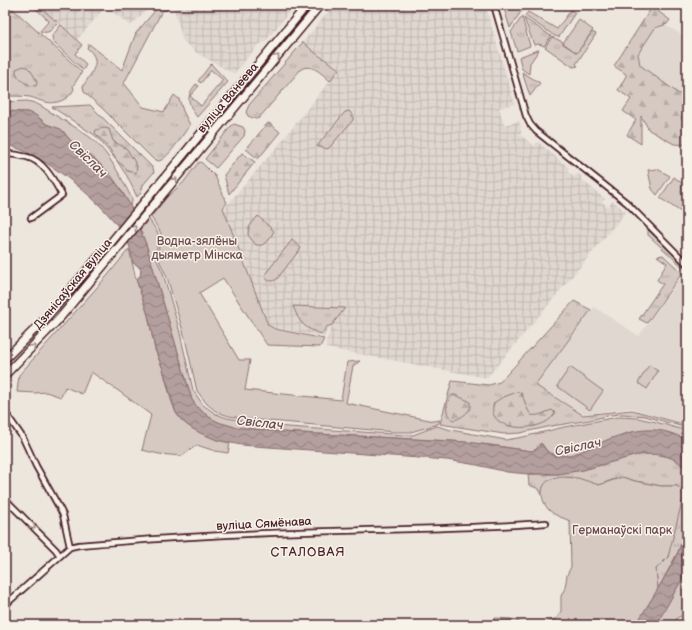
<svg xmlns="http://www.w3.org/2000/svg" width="692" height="630" viewBox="0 0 692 630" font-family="'Balsamiq Sans',sans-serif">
	<defs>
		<pattern id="industrial-grid" width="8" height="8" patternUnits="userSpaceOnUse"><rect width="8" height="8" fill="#e0d7d0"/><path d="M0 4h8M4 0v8" fill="none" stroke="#c2b8b3"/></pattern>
		<pattern id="grass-tufts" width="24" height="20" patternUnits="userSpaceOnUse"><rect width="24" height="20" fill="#d5c9c2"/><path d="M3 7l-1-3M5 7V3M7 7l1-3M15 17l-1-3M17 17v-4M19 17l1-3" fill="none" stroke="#b8aca7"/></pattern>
		<pattern id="forest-firs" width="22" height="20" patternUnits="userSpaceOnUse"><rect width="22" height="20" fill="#d5c9c2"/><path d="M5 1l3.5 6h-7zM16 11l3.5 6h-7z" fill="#b8aca7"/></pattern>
		<pattern id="water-waves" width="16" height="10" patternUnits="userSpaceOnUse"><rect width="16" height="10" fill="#b39f9d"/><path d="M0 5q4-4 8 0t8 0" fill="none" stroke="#948180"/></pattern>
	</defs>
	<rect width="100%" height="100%" fill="#ece6dd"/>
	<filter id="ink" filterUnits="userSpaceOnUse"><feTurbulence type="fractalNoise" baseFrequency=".025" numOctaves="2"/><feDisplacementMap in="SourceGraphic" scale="8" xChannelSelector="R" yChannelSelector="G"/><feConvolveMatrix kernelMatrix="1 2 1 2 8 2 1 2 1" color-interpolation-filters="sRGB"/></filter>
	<g filter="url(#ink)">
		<!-- built -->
		<path fill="#e0d7d0" d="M662,23L687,38V142L632,54L651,25Z
			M683,274L687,278V422L679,423L631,408L584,414L535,385L594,307L639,336Z"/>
		<!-- industrial -->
		<path fill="url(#industrial-grid)" d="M36,5H152L130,26L106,6L77,40Z
			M173,5H295L265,42L258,45L234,74L197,53L183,41Z
			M334,5H485L515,104L499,108L504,125L519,121L521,127L520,130L522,132L519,134L534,146L538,142L569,168L567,171L574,177L578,173L582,177L581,179L605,199L602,202L608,207L613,201L626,212L487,378L326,348V341L332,326L329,328L324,337L278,329L268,325L223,210L282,141L339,69L314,52L303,42Z"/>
		<!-- grass -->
		<path fill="url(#grass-tufts)" stroke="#907476" d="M32,5H38L58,23C52,29 49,35 40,31L49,21Z
			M160,5H165L167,10L162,11L124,83L143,107L164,112L174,95L179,99L183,111L190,125C183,134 169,158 159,161L153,159L103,109L84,92L83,86C92,72 103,61 87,48L89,44L122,70L136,33Z
			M503,5H514L522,10L510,28Z
			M13,9L82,72L73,86L74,89C70,99 56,105 45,102C40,101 35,98 30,97C22,96 13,96 5,96V16Z
			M571,10L575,13L559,37L555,36L525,16L528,12L557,29Z
			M522,17L530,46L517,51L511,32Z
			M524,18L551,36L544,46L539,44L534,45Z
			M61,25L82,45L75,54L85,63L86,65L83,70L53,42L52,36Z
			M592,32L596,34L576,64L578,66L573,67L545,47L552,37L563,42V44L577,53Z
			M303,42L314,52L339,69L330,81C322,74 312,63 301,69L259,118L256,119L248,116L246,112L249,105Z
			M537,50H539L530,63L529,74L522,69L519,57Z
			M211,64L228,82L197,117C188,104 185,97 196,84L199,86L190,96L201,106L223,80L211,70L201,83L198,81Z
			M522,72L540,83L530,96Z
			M90,105L153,168L154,172L143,185L141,193L137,197L127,176L117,161L96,136L52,107Z
			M349,111L353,115V120L328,149L317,146L345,112Z
			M258,216L274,231L269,240L262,245H256L248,235C248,227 252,222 258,216Z
			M648,230L687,267V271L648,235Z
			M292,240L301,248L277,279C272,282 268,282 265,277L266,273Z
			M663,255L682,273L647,323L639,319L663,284L657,280L667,263L657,256Z
			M574,301L591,310L535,385L583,415L632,410L679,423H687V428L645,416L622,414L611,415L590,420L552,426L520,433L504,434L440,424L452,381L489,385L500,382Z
			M293,306L345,308L332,325L326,327L322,334C305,329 299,323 293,306Z
			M645,454C662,454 677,456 687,471V529L678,552L658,589L656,569L668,557L677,486H661L635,481L625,478H617L599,485L551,479C545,484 542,487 542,495L539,489L529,485L528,474H558L583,470L637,455Z"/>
		<!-- forest -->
		<path fill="url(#forest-firs)" stroke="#907476" d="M652,7L670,20L667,24L655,28L638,54L640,65L679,94L687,95V107L681,118L687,126V145L674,144L649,130L641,116V144L627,135L636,120L623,111L631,99L618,90L626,76V74L614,66Z
			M24,66C31,68 34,76 37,82L36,86C27,86 21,81 16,74V69Z
			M269,123L280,132L258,159L246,149L267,124Z
			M234,124L243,127L245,131L244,136L216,168L205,159L231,126Z
			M104,128L109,129L113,141L127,149L137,166L136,173L127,171L125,167L117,161L109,148L97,135L95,133L96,130Z
			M242,153L255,162L229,194L224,175Z
			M517,392L521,393C525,400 526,409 531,415C538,417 545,412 552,410L555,413C544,435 483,432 494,403L501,398Z
			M453,395H455L469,401L471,406C469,413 460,419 453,420C444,414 445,402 453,395Z"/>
		<!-- park -->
		<path fill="#d5c9c2" stroke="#907476" d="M579,20L593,30L577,53L563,43Z
			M27,101L35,103L41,106C57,117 75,126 91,138C109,152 122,179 132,199V202L130,205L120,188L111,175L95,159L70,140L63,131L49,126L37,116L27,112L5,111V102Z
			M201,162L215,176L227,203L223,208L268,325L275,329L324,339L320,347L267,345L223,278L199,293L239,360H250L245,390L341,400L347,362L360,361L353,366L346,403L434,421L440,420L438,424L411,432H395L247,419L229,416L217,412L207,404L197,391L185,338L167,277L160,262L158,253L161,233L151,217L168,196L183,183L198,163Z
			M657,169L670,176L657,195L652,189L648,170Z
			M674,177L682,183L681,193L687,197V216L660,198Z
			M149,219L158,233L156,258L163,273L179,329L193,390L203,405L216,414L227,418L274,426L405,435H413L437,426L451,430L506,440L523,437L564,427L618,417L638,418L656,422L687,431V440C672,433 656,428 640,431C630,432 620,435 610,439C592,447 567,463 547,451L542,444H539L536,450L531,451L491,445L453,441L281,432L235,427L222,424L209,417L198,408L192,400L146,244L140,230Z
			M129,249L136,279L148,315L155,350L163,369L171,400L176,413L182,421L193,429L217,440L230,443L228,453L215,451L197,445L182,456L159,454L142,450L151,415L120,392L91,372L82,394L65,387L61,397L46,392L36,393L17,392L19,375L108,275Z
			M649,365L658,371L647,389L638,383Z
			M570,367L603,391L590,410L557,386Z
			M561,477L578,478L599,485L622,477L635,481L661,486H677L682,490L683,498L668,557L656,569L658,589L636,625H532L545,623L557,618L561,611V596L565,588L567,575L571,567L570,521C564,518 555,516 550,511C541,503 537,484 552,479C555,478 558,478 561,477Z
			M687,570V618L682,616L678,617L672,625H656Z
			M496,618L511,619L527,625H483Z"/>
		<!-- water -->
		<path fill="url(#water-waves)" stroke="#896c6f" d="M5,111L27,112L34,114L46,124L61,129L70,140L101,165L120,188L130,205L146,244L192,400L198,408L209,417L218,422L235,427L281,432L467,442L531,451L538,449L541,443C544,447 545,451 551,454C569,462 595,444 612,438C624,434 636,430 648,430C662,429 675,434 687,440V471C675,454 656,453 637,455L583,470L558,474H528L507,472L477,465L447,460L241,445L217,440L200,433L187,425L176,413L163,369L155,349L148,315L136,279L140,276L141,270L137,265L133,263C132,257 131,251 129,245C115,212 64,172 34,156C25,151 15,147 5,144Z
			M687,529V570L685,574L656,625H636C654,594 676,563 687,529Z"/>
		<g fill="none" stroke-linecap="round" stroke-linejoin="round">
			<!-- minor casing -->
			<g stroke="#4a1f2b" stroke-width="8">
				<path id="minor" d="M494,5L526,116L530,124L536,131L627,203L687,264
					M5,154C12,154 20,155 27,157C44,161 54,181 62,195L31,218
					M5,412L23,438L36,466L59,507L63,515L70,547
					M5,499L56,550L60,556
					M5,605L70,547L79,545C153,539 226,534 300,532C382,529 464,529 546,523"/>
			</g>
			<!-- primary casing -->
			<g stroke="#4a1f2b" stroke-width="10">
				<path id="primary" d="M5,359L44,320L108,246L307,5
					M5,375L59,319L320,5"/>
			</g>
			<!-- minor -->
			<use href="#minor" stroke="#f7f3e8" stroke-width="4.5"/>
			<!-- primary -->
			<use href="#primary" stroke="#f7f3e8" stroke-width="7"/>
		</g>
		<!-- one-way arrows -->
		<defs><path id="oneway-chevron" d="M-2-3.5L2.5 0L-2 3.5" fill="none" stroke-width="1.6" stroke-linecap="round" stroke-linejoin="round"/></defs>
		<g stroke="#a0898a">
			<use href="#oneway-chevron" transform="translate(277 57) rotate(-50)"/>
			<use href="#oneway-chevron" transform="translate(175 180) rotate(-51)"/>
			<use href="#oneway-chevron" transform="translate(134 228) rotate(-50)"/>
			<use href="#oneway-chevron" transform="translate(33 347) rotate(-47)"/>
			<use href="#oneway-chevron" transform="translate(33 527) rotate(45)"/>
		</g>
	</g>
	<g text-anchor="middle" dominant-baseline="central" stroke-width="3" stroke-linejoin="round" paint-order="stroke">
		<!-- street labels -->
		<g font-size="12" fill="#4a1f2b" stroke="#f7f3e8">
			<text transform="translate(228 98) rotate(-50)">вуліца Ванеева</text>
			<text transform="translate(73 284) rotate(-50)">Дзянісаўская вуліца</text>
			<text transform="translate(264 524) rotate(-3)">вуліца Сямёнава</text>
		</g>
		<!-- park labels -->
		<g font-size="12" fill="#6d4a51" stroke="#f7f3e8">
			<text x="197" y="241">Водна-зялёны<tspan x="197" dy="14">дыяметр Мінска</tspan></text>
			<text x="622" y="530">Германаўскі парк</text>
		</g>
		<!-- water labels -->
		<g font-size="13" font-style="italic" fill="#6f4c53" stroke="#f7f3e8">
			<text transform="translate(88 159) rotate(44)">Свіслач</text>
			<text transform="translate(260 423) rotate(6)">Свіслач</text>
			<text transform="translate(578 447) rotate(-12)">Свіслач</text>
		</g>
		<!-- neighbourhood labels -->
		<g font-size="13" letter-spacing="1" fill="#4a1f2b" stroke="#f7f3e8">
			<text x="308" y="552">СТАЛОВАЯ</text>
		</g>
	</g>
	<!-- margin -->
	<rect width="692" height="630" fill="none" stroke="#f7f3e8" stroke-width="20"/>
	<rect x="10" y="10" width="672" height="610" fill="none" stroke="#4a1f2b" stroke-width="1.5" filter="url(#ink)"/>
</svg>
